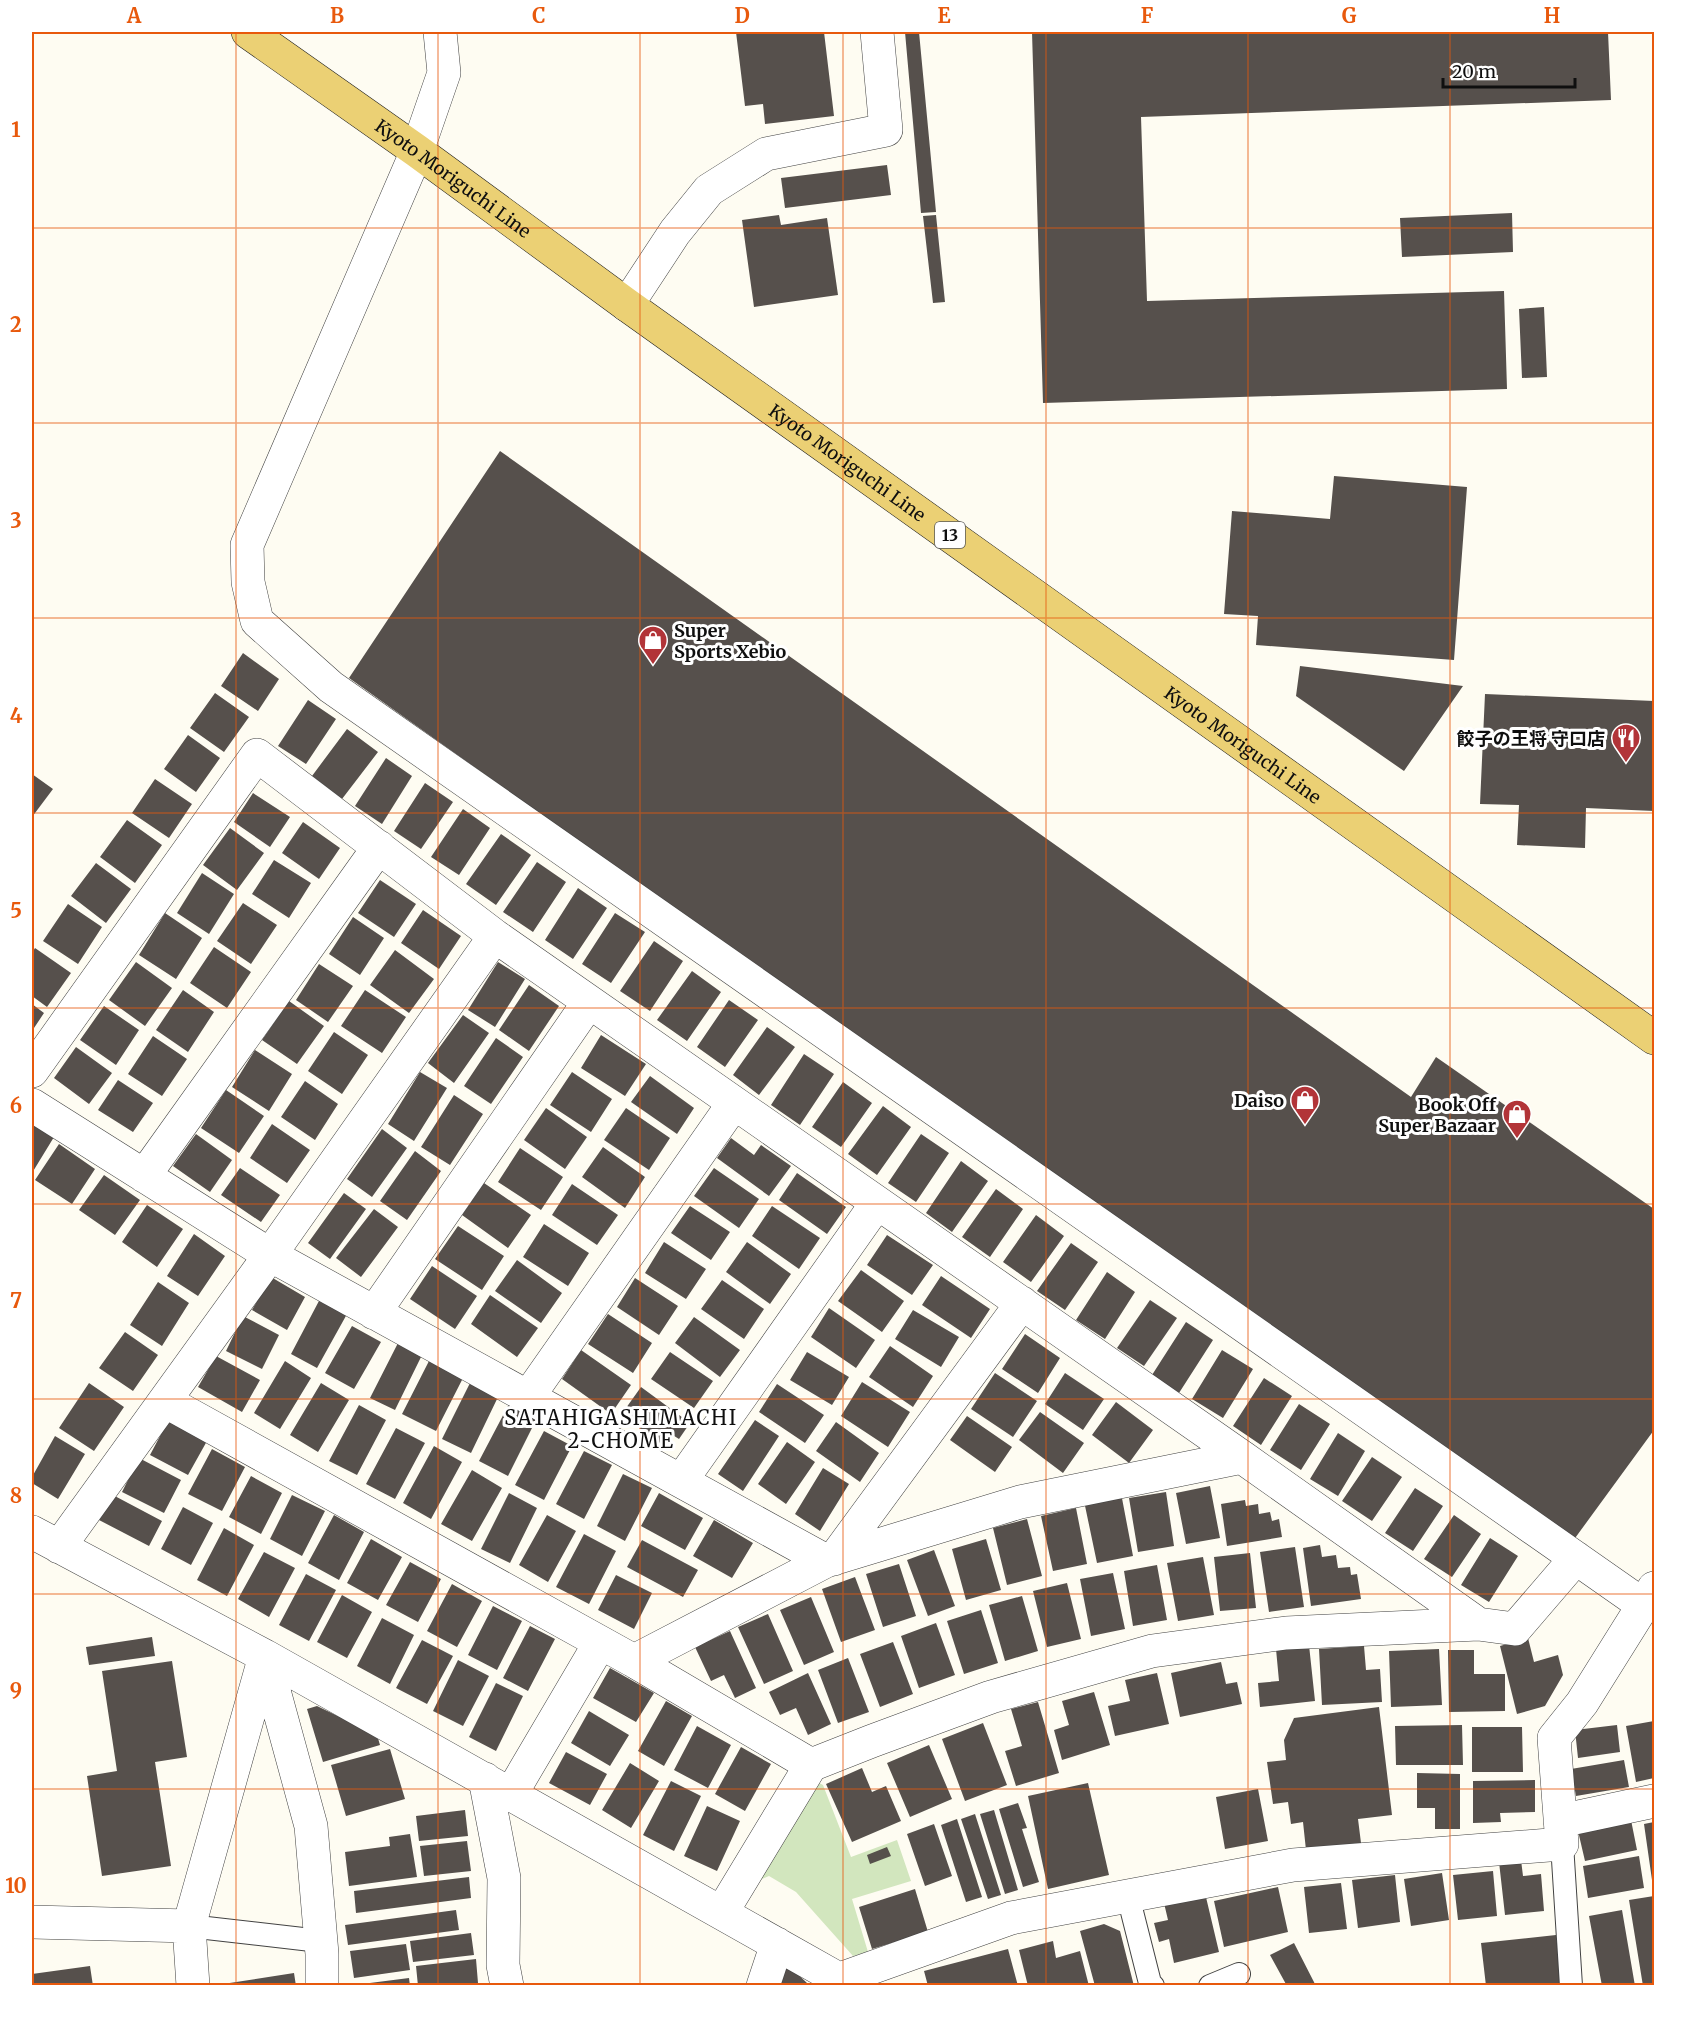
<svg xmlns="http://www.w3.org/2000/svg" width="1686" height="2017" viewBox="0 0 1686 2017" font-family="Merriweather,'Noto Sans JP',serif">
	<rect width="100%" height="100%" fill="#fefcf2"/>
	<!-- green -->
	<path fill="#d2e6be" d="M810,1778L823,1785L851,1857L897,1840L911,1881L852,1899L868,1952L853,1956L796,1892L769,1876L757,1881Z"/>
	<!-- building -->
	<path fill="#56504c" d="M736,32H824L834,116L765,124L763,104L745,106Z
		M905,32H919L936,212L921,213Z
		M1032,32H1608L1611,100L1141,117L1147,301L1504,291L1507,389L1043,403Z
		M887,165L891,195L785,208L781,178Z
		M1512,213L1513,252L1402,257L1400,218Z
		M779,215L781,225L827,218L838,295L754,307L742,220Z
		M936,215L945,302L933,303L923,216Z
		M1544,307L1547,377L1522,378L1519,309Z
		M500,451L1411,1097L1436,1057L1654,1209V1430L1570,1545L349,678Z
		M1334,476L1467,487L1454,660L1256,645L1258,616L1224,614L1232,511L1330,519Z
		M243,653L279,679L258,711L221,686Z
		M1300,666L1463,686L1404,771L1296,696Z
		M215,693L249,717L224,752L190,728Z
		M1485,694L1654,701V811L1586,808L1585,848L1517,845L1519,805L1480,804Z
		M308,700L336,719L306,764L278,746Z
		M347,729L378,752L342,799L312,776Z
		M188,735L220,758L196,792L164,769Z
		M386,758L412,776L382,824L355,806Z
		M32,774L53,789L32,817Z
		M155,779L192,804L169,838L132,813Z
		M425,783L453,802L421,849L394,831Z
		M253,793L290,817L270,847L234,822Z
		M463,809L490,828L459,875L431,857Z
		M127,820L162,845L135,883L100,857Z
		M303,822L340,848L319,879L282,853Z
		M230,828L264,853L237,890L203,865Z
		M501,834L531,855L496,905L466,884Z
		M274,860L311,883L289,918L252,894Z
		M537,862L566,882L533,932L503,912Z
		M96,863L131,889L106,923L71,896Z
		M202,873L234,894L209,934L177,913Z
		M380,880L416,904L394,937L358,913Z
		M578,888L607,908L573,959L545,940Z
		M243,903L277,925L251,964L217,941Z
		M68,904L102,927L78,964L43,941Z
		M423,910L461,936L439,969L401,943Z
		M165,913L202,938L176,979L139,955Z
		M615,913L645,932L611,983L582,964Z
		M353,917L384,938L360,975L329,954Z
		M654,941L683,961L650,1011L620,991Z
		M214,947L251,972L227,1008L190,983Z
		M35,948L71,973L47,1007L32,996V953Z
		M395,950L434,979L409,1013L370,985Z
		M136,962L172,988L145,1026L109,1000Z
		M498,962L525,979L495,1027L468,1010Z
		M319,964L353,986L328,1022L296,1000Z
		M692,971L721,992L687,1041L657,1020Z
		M529,985L559,1006L529,1051L499,1030Z
		M183,990L214,1012L188,1052L156,1030Z
		M365,990L406,1017L382,1053L341,1026Z
		M729,1000L758,1020L725,1067L697,1047Z
		M289,1001L324,1026L297,1064L262,1040Z
		M32,1004L44,1013L32,1031Z
		M104,1006L139,1030L116,1065L80,1040Z
		M463,1015L489,1033L454,1083L428,1063Z
		M767,1027L795,1047L759,1095L733,1075Z
		M334,1032L368,1055L342,1094L308,1071Z
		M601,1035L646,1064L625,1096L581,1068Z
		M153,1036L187,1059L162,1096L128,1074Z
		M496,1038L523,1057L491,1104L464,1086Z
		M76,1047L112,1073L89,1104L54,1078Z
		M255,1050L292,1074L269,1111L232,1087Z
		M804,1054L834,1074L800,1125L771,1105Z
		M420,1072L447,1088L414,1141L388,1124Z
		M572,1072L612,1099L591,1132L550,1105Z
		M650,1076L694,1108L677,1134L631,1102Z
		M118,1080L153,1103L133,1132L98,1110Z
		M305,1081L338,1104L315,1140L281,1117Z
		M843,1082L872,1103L841,1147L812,1127Z
		M226,1090L264,1116L239,1153L201,1128Z
		M454,1095L483,1114L450,1165L421,1147Z
		M883,1106L911,1127L877,1175L848,1154Z
		M546,1108L587,1137L565,1169L524,1140Z
		M626,1108L670,1138L649,1170L604,1140Z
		M32,1122L54,1137L32,1173Z
		M272,1124L310,1150L287,1183L250,1158Z
		M382,1129L407,1148L372,1197L347,1179Z
		M196,1134L232,1160L210,1192L173,1166Z
		M921,1134L949,1153L916,1202L888,1183Z
		M731,1138L754,1155L761,1145L791,1166L769,1196L717,1158Z
		M59,1144L95,1169L72,1204L35,1180Z
		M603,1147L645,1177L625,1208L582,1177Z
		M520,1148L563,1177L541,1210L498,1182Z
		M415,1151L441,1171L407,1220L380,1201Z
		M961,1161L988,1181L952,1232L926,1213Z
		M240,1168L280,1195L261,1222L221,1195Z
		M714,1168L759,1199L739,1228L694,1196Z
		M797,1173L846,1207L827,1234L779,1200Z
		M104,1175L140,1200L115,1235L79,1210Z
		M484,1183L531,1215L508,1248L462,1215Z
		M572,1184L618,1215L597,1245L552,1215Z
		M996,1189L1023,1209L990,1257L962,1237Z
		M344,1193L366,1209L330,1259L308,1243Z
		M147,1205L183,1229L157,1267L122,1242Z
		M690,1206L730,1232L711,1260L671,1233Z
		M772,1206L820,1238L799,1269L752,1236Z
		M374,1209L398,1227L361,1277L336,1258Z
		M1036,1215L1064,1236L1031,1282L1003,1262Z
		M544,1224L589,1253L568,1286L523,1257Z
		M458,1226L504,1256L482,1290L435,1259Z
		M194,1234L225,1256L198,1296L167,1276Z
		M887,1235L933,1265L912,1295L867,1265Z
		M664,1242L706,1269L686,1299L645,1273Z
		M747,1242L791,1274L770,1304L726,1272Z
		M1071,1243L1098,1262L1065,1310L1037,1291Z
		M517,1260L562,1293L541,1323L495,1291Z
		M432,1266L477,1296L455,1329L410,1299Z
		M861,1270L904,1301L882,1332L838,1301Z
		M1107,1272L1135,1292L1105,1339L1076,1320Z
		M941,1276L990,1309L971,1338L922,1305Z
		M271,1277L305,1297L287,1330L252,1310Z
		M635,1278L678,1306L659,1335L617,1307Z
		M722,1280L764,1309L744,1339L701,1309Z
		M158,1282L189,1303L162,1346L130,1325Z
		M490,1295L538,1328L517,1357L471,1324Z
		M320,1299L347,1314L317,1368L291,1354Z
		M1150,1300L1177,1318L1144,1366L1117,1348Z
		M829,1308L875,1340L856,1368L811,1337Z
		M913,1310L959,1337L941,1367L895,1339Z
		M608,1314L652,1343L633,1373L588,1344Z
		M243,1316L279,1335L262,1369L226,1351Z
		M694,1317L740,1350L720,1377L675,1343Z
		M1186,1322L1213,1340L1179,1393L1152,1375Z
		M352,1326L381,1342L354,1389L325,1373Z
		M125,1332L158,1355L133,1391L99,1368Z
		M1025,1334L1060,1358L1038,1393L1002,1369Z
		M398,1343L422,1355L395,1410L370,1398Z
		M890,1346L933,1376L913,1407L869,1377Z
		M581,1350L631,1385L611,1414L562,1379Z
		M1222,1350L1253,1369L1223,1418L1192,1399Z
		M670,1352L713,1381L694,1408L651,1379Z
		M807,1352L849,1377L832,1405L790,1380Z
		M216,1356L260,1380L242,1412L198,1387Z
		M285,1361L311,1378L280,1429L254,1413Z
		M429,1361L463,1378L436,1431L402,1414Z
		M995,1373L1037,1401L1013,1437L971,1409Z
		M1065,1373L1104,1399L1083,1430L1045,1404Z
		M1264,1378L1292,1396L1261,1445L1233,1426Z
		M862,1382L910,1412L888,1447L841,1416Z
		M89,1383L124,1407L94,1451L59,1428Z
		M321,1383L349,1400L318,1452L290,1435Z
		M470,1383L498,1397L471,1453L442,1439Z
		M777,1384L824,1415L805,1443L759,1412Z
		M641,1387L690,1423L679,1439L671,1434L663,1445L621,1415Z
		M1116,1402L1153,1430L1129,1463L1092,1435Z
		M509,1404L537,1418L508,1476L479,1461Z
		M1299,1404L1330,1424L1301,1470L1270,1450Z
		M359,1405L386,1420L357,1475L329,1461Z
		M1040,1412L1084,1443L1063,1473L1019,1440Z
		M967,1416L1012,1447L995,1472L950,1440Z
		M755,1420L779,1436L743,1491L718,1474Z
		M168,1421L207,1441L188,1475L150,1455Z
		M836,1422L879,1453L860,1482L816,1451Z
		M396,1428L425,1443L395,1499L366,1484Z
		M544,1431L572,1446L544,1500L515,1485Z
		M1338,1433L1365,1451L1338,1496L1310,1479Z
		M55,1436L85,1454L58,1499L32,1483V1477Z
		M787,1442L815,1462L786,1504L758,1484Z
		M434,1446L462,1462L431,1519L403,1503Z
		M212,1449L245,1467L222,1511L188,1494Z
		M584,1451L612,1465L584,1519L556,1504Z
		M1372,1457L1402,1477L1372,1521L1342,1501Z
		M139,1458L181,1480L164,1513L122,1492Z
		M823,1468L849,1484L820,1531L795,1514Z
		M472,1470L502,1488L472,1541L441,1524Z
		M623,1474L652,1488L625,1541L597,1526Z
		M251,1476L282,1493L261,1534L229,1517Z
		M1210,1486L1220,1538L1186,1544L1176,1493Z
		M1415,1488L1443,1506L1413,1551L1385,1533Z
		M1166,1492L1174,1546L1138,1552L1129,1498Z
		M509,1493L537,1508L510,1563L481,1549Z
		M659,1493L703,1518L685,1550L641,1526Z
		M1121,1493L1133,1556L1097,1563L1084,1501Z
		M111,1494L162,1521L149,1546L99,1520Z
		M292,1495L325,1511L302,1556L270,1539Z
		M1245,1500L1246,1506L1258,1504L1259,1514L1270,1512L1272,1521L1279,1519L1282,1537L1227,1546L1221,1504Z
		M183,1507L213,1523L191,1565L161,1549Z
		M1076,1508L1087,1564L1053,1571L1041,1516Z
		M334,1515L364,1532L339,1580L308,1563Z
		M547,1515L576,1531L548,1582L519,1565Z
		M1454,1515L1481,1534L1452,1577L1424,1559Z
		M1027,1519L1042,1576L1007,1585L993,1528Z
		M714,1520L753,1543L732,1578L693,1556Z
		M224,1528L254,1545L227,1596L197,1580Z
		M584,1534L616,1551L589,1604L556,1587Z
		M1490,1538L1518,1556L1489,1602L1461,1585Z
		M371,1539L402,1557L378,1600L347,1583Z
		M986,1539L1001,1590L966,1600L952,1549Z
		M642,1540L698,1570L683,1597L627,1567Z
		M1320,1545L1322,1557L1336,1555L1338,1568L1350,1567L1351,1575L1357,1574L1361,1599L1311,1606L1303,1548Z
		M1295,1547L1304,1607L1269,1612L1260,1552Z
		M934,1550L955,1606L928,1616L907,1560Z
		M264,1552L295,1568L269,1617L238,1599Z
		M1250,1553L1256,1608L1220,1611L1214,1557Z
		M1203,1557L1214,1615L1178,1621L1167,1563Z
		M410,1562L441,1579L418,1622L386,1605Z
		M899,1564L916,1616L883,1627L866,1574Z
		M1157,1565L1167,1620L1133,1626L1124,1571Z
		M1113,1573L1125,1629L1091,1636L1080,1579Z
		M306,1574L336,1590L309,1641L279,1625Z
		M616,1575L652,1593L634,1629L598,1610Z
		M855,1577L875,1630L841,1642L822,1589Z
		M1067,1583L1081,1639L1047,1647L1033,1591Z
		M452,1584L482,1601L457,1647L427,1631Z
		M342,1595L372,1612L347,1658L317,1642Z
		M1022,1596L1038,1651L1005,1661L989,1605Z
		M811,1597L834,1652L804,1665L780,1610Z
		M493,1606L522,1621L497,1670L468,1655Z
		M981,1610L998,1663L964,1674L947,1621Z
		M768,1614L793,1671L764,1684L738,1627Z
		M382,1618L414,1635L390,1684L357,1666Z
		M936,1623L955,1675L919,1688L901,1636Z
		M530,1626L555,1639L528,1691L503,1678Z
		M730,1631L756,1688L735,1698L724,1675L711,1681L695,1647Z
		M152,1637L155,1656L89,1665L86,1647Z
		M1528,1638L1534,1662L1558,1655L1563,1675L1545,1706L1517,1714L1500,1646Z
		M422,1640L453,1656L427,1704L396,1688Z
		M893,1642L913,1694L880,1707L860,1654Z
		M1309,1645L1315,1701L1260,1707L1258,1683L1279,1681L1276,1649Z
		M1364,1646L1366,1670L1380,1669L1382,1702L1322,1705L1319,1649Z
		M1439,1649L1442,1705L1391,1707L1389,1651Z
		M1448,1650H1474V1674H1505V1711L1449,1712Z
		M848,1658L869,1712L838,1723L818,1670Z
		M458,1660L489,1676L463,1726L433,1711Z
		M172,1661L187,1757L155,1762L171,1866L102,1876L87,1776L117,1771L102,1671Z
		M1221,1662L1226,1684L1237,1682L1242,1704L1180,1717L1171,1673Z
		M610,1668L654,1693L636,1722L593,1698Z
		M808,1673L831,1724L808,1735L796,1708L780,1715L769,1692Z
		M1157,1673L1169,1724L1115,1736L1108,1706L1130,1701L1125,1680Z
		M496,1683L523,1696L496,1751L469,1737Z
		M1094,1692L1110,1745L1062,1760L1054,1730L1069,1725L1062,1701Z
		M666,1701L692,1716L664,1766L638,1751Z
		M1038,1702L1059,1773L1016,1786L1005,1751L1022,1746L1011,1709Z
		M317,1706L377,1735L380,1745L323,1762L307,1709Z
		M1379,1707L1392,1815L1358,1819L1361,1843L1306,1850L1303,1822L1291,1824L1288,1802L1273,1804L1267,1762L1286,1760L1284,1740L1294,1718Z
		M589,1711L629,1735L610,1766L571,1743Z
		M1654,1721V1778L1636,1782L1626,1726Z
		M983,1723L1007,1785L965,1801L942,1739Z
		M1462,1725L1463,1765H1396L1395,1726Z
		M1617,1725L1620,1752L1578,1758L1575,1730Z
		M697,1726L731,1745L708,1788L674,1770Z
		M1472,1727H1522L1523,1772H1472Z
		M929,1745L952,1799L910,1817L887,1763Z
		M741,1747L771,1764L745,1811L715,1794Z
		M390,1749L405,1799L346,1816L331,1765Z
		M566,1752L607,1774L590,1805L549,1783Z
		M1624,1760L1629,1787L1576,1796L1571,1769Z
		M630,1763L659,1781L631,1828L602,1810Z
		M862,1768L872,1792L886,1786L901,1821L852,1842L826,1784Z
		M1417,1773L1460,1774V1829H1435V1808H1417Z
		M1535,1780V1812L1500,1813L1501,1822L1473,1823V1781Z
		M671,1781L701,1796L674,1851L643,1835Z
		M1088,1783L1109,1875L1048,1889L1028,1796Z
		M1258,1789L1268,1841L1225,1849L1216,1797Z
		M1018,1803L1027,1828L1022,1829L1039,1882L1023,1887L999,1809Z
		M707,1806L740,1821L717,1871L684,1856Z
		M465,1810L468,1836L419,1841L416,1816Z
		M994,1810L1018,1890L1005,1894L980,1814Z
		M975,1814L1001,1895L988,1899L961,1819Z
		M957,1819L982,1897L966,1902L941,1825Z
		M1631,1820L1637,1850L1585,1861L1578,1831Z
		M1654,1822V1879L1652,1880L1644,1824Z
		M934,1824L952,1876L925,1886L907,1834Z
		M410,1834L417,1877L349,1886L345,1852L390,1846L389,1837Z
		M467,1841L471,1871L424,1876L420,1846Z
		M887,1847L891,1856L870,1864L867,1855Z
		M1639,1856L1644,1888L1588,1898L1583,1866Z
		M1521,1860L1523,1876L1541,1874L1544,1911L1505,1915L1499,1862Z
		M1493,1871L1497,1916L1458,1920L1453,1875Z
		M1442,1873L1449,1920L1411,1926L1404,1879Z
		M1395,1875L1400,1922L1358,1928L1352,1880Z
		M469,1877L471,1898L356,1913L354,1891Z
		M1341,1883L1347,1929L1309,1933L1304,1887Z
		M1278,1887L1288,1932L1224,1947L1214,1901Z
		M915,1889L928,1932L872,1949L859,1907Z
		M1205,1893L1219,1952L1174,1963L1169,1939L1159,1942L1154,1923L1168,1920L1164,1903Z
		M1654,1896V1986H1643L1629,1900Z
		M456,1910L459,1930L348,1945L345,1925Z
		M1622,1910L1635,1986H1602L1589,1916Z
		M1104,1924L1120,1931L1134,1986H1095L1080,1931Z
		M471,1933L474,1955L413,1962L410,1941Z
		M1556,1935L1562,1986H1486L1481,1943Z
		M1053,1941L1056,1958L1080,1951L1089,1986H1028L1019,1950Z
		M1294,1943L1316,1986H1287L1270,1955Z
		M406,1944L410,1970L354,1978L350,1951Z
		M1008,1949L1018,1986H928L924,1971Z
		M476,1959L478,1983L451,1986H418L416,1966Z
		M787,1964L807,1983L797,1986H773Z
		M90,1966L93,1986H32V1974Z
		M294,1973L296,1986H224L223,1984Z
		M409,1978L410,1986H362V1984Z"/>
	<g fill="none" stroke-linecap="round" stroke-linejoin="round">
		<!-- service casing -->
		<g stroke="#424242" stroke-width="24">
			<path id="service" d="M1562,1844L1571,1986
				M1128,1896L1150,1983L1153,1986
				M189,1926L320,1941
				M1210,1986L1239,1974"/>
		</g>
		<!-- minor casing -->
		<g stroke="#424242" stroke-width="34">
			<path id="minor" d="M440,32L444,73L417,151L247,545L248,582L257,621L331,687L1643,1605
				M627,305L675,232L709,190L766,154L886,130L877,32
				M32,1071L257,755L495,936L1242,1457L1020,1502L826,1561L634,1661
				M32,1105L270,1255L826,1561
				M144,1176L379,847
				M374,1313L589,1002
				M528,1397L734,1103
				M165,1401L634,1661L811,1765
				M1242,1457L1478,1624L1515,1629L1576,1558
				M681,1481L877,1203
				M32,1532L265,1656L851,1986
				M59,1547L270,1255L495,936
				M834,1559L1022,1303
				M265,1658L311,1826L322,1954V1986
				M485,1779L504,1878L503,1965L507,1986
				M511,1794L600,1643
				M1560,1821L1654,1801
				M722,1912L811,1765L872,1741L991,1697L1152,1651L1286,1633L1478,1624
				M32,1922L189,1926
				M840,1979L1011,1918L1128,1896L1293,1865L1562,1844L1554,1738L1582,1703L1654,1588
				M193,1986L189,1926L265,1656
				M763,1986L777,1944"/>
		</g>
		<!-- primary casing -->
		<g stroke="#202020" stroke-width="34">
			<g id="primary">
				<path id="s1" d="M248,32L417,151L627,305L1654,1038"/>
			</g>
		</g>
		<!-- service -->
		<use href="#service" stroke="#fff" stroke-width="22"/>
		<!-- minor -->
		<use href="#minor" stroke="#fff" stroke-width="33"/>
		<!-- primary -->
		<use href="#primary" stroke="#ebd074" stroke-width="33"/>
	</g>
	<!-- grid -->
	<path fill="none" stroke="#e8590c" stroke-width="1.5" stroke-opacity="0.55" d="M236,32V1986M438,32V1986M640,32V1986M843,32V1986M1046,32V1986M1248,32V1986M1450,32V1986M32,228H1654M32,423H1654M32,618H1654M32,813H1654M32,1008H1654M32,1204H1654M32,1399H1654M32,1594H1654M32,1789H1654"/>
	<!-- icons -->
	<defs>
		<g id="shop-pin" transform="scale(1.5)"><path d="M0 17L-7.5 6A9.5 9.5 0 1 1 7.5 6Z" fill="#b23438" stroke="#fff"/><path d="M-5-2.5h2.3a2.7 3.5 0 0 1 5.4 0H5L5.5 6h-11ZM-1.5-2.5h3a1.5 2.3 0 0 0-3 0Z" fill="#fff"/></g>
		<g id="restaurant-pin" transform="scale(1.5)"><path d="M0 17L-7.5 6A9.5 9.5 0 1 1 7.5 6Z" fill="#b23438" stroke="#fff"/><path d="M-5-6h1v4h1v-4h1v4h1v-4h1v5L-1.5 .5V6h-2V.5L-5-1ZM5-6V6H3V1.5H1.5Q1.5-4 5-6Z" fill="#fff"/></g>
	</defs>
	<g fill-rule="evenodd">
		<use href="#shop-pin" x="653" y="640"/>
		<use href="#restaurant-pin" x="1626" y="738"/>
		<use href="#shop-pin" x="1305" y="1100"/>
		<use href="#shop-pin" x="1517" y="1114"/>
	</g>
	<g text-anchor="middle" dominant-baseline="central" stroke-width="6" stroke-linejoin="round" paint-order="stroke">
		<!-- shield labels -->
		<rect fill="#fff" stroke="#575757" stroke-width="1.5" x="935" y="522" width="30" height="26" rx="4.5"/>
		<g font-size="16" font-weight="bold" fill="#0f0f0f">
			<text x="950" y="535">13</text>
		</g>
		<!-- street labels -->
		<g font-size="18" fill="#0f0f0f" stroke="#fff">
			<text stroke="none"><textPath href="#s1" startOffset="252">Kyoto Moriguchi Line</textPath></text>
			<text stroke="none"><textPath href="#s1" startOffset="738">Kyoto Moriguchi Line</textPath></text>
			<text stroke="none"><textPath href="#s1" startOffset="1224">Kyoto Moriguchi Line</textPath></text>
		</g>
		<!-- poi labels -->
		<g font-size="18" font-weight="bold" fill="#0f0f0f" stroke="#fff" text-anchor="end">
			<text x="674" y="630" text-anchor="start">Super<tspan x="674" dy="21">Sports Xebio</tspan></text>
			<text x="1605" y="738">餃子の王将 守口店</text>
			<text x="1284" y="1100">Daiso</text>
			<text x="1496" y="1104">Book Off<tspan x="1496" dy="21">Super Bazaar</tspan></text>
		</g>
		<!-- neighbourhood labels -->
		<g font-size="20" letter-spacing="1.5" fill="#0f0f0f" stroke="#fff">
			<text x="621" y="1417">SATAHIGASHIMACHI<tspan x="621" dy="23">2-CHOME</tspan></text>
		</g>
	</g>
	<!-- border -->
	<rect width="1686" height="2017" fill="none" stroke="#ffffff" stroke-width="66"/>
	<!-- scale -->
	<path d="M1443 78v9h132v-9" fill="none" stroke="#0f0f0f" stroke-width="3"/>
	<text x="1452" y="78" font-size="18" fill="#0f0f0f" stroke="#ffffff" stroke-width="4.5" paint-order="stroke">20 m</text>
	<rect x="33" y="33" width="1620" height="1951" fill="none" stroke="#e8590c" stroke-width="2"/>
	<g font-size="20" text-anchor="middle" font-weight="bold" fill="#e8590c">
		<text x="134" y="23">A</text>
		<text x="337" y="23">B</text>
		<text x="539" y="23">C</text>
		<text x="742" y="23">D</text>
		<text x="944" y="23">E</text>
		<text x="1147" y="23">F</text>
		<text x="1349" y="23">G</text>
		<text x="1552" y="23">H</text>
		<text x="16" y="137">1</text>
		<text x="16" y="332">2</text>
		<text x="16" y="528">3</text>
		<text x="16" y="723">4</text>
		<text x="16" y="918">5</text>
		<text x="16" y="1113">6</text>
		<text x="16" y="1308">7</text>
		<text x="16" y="1503">8</text>
		<text x="16" y="1698">9</text>
		<text x="16" y="1893">10</text>
	</g>
</svg>
